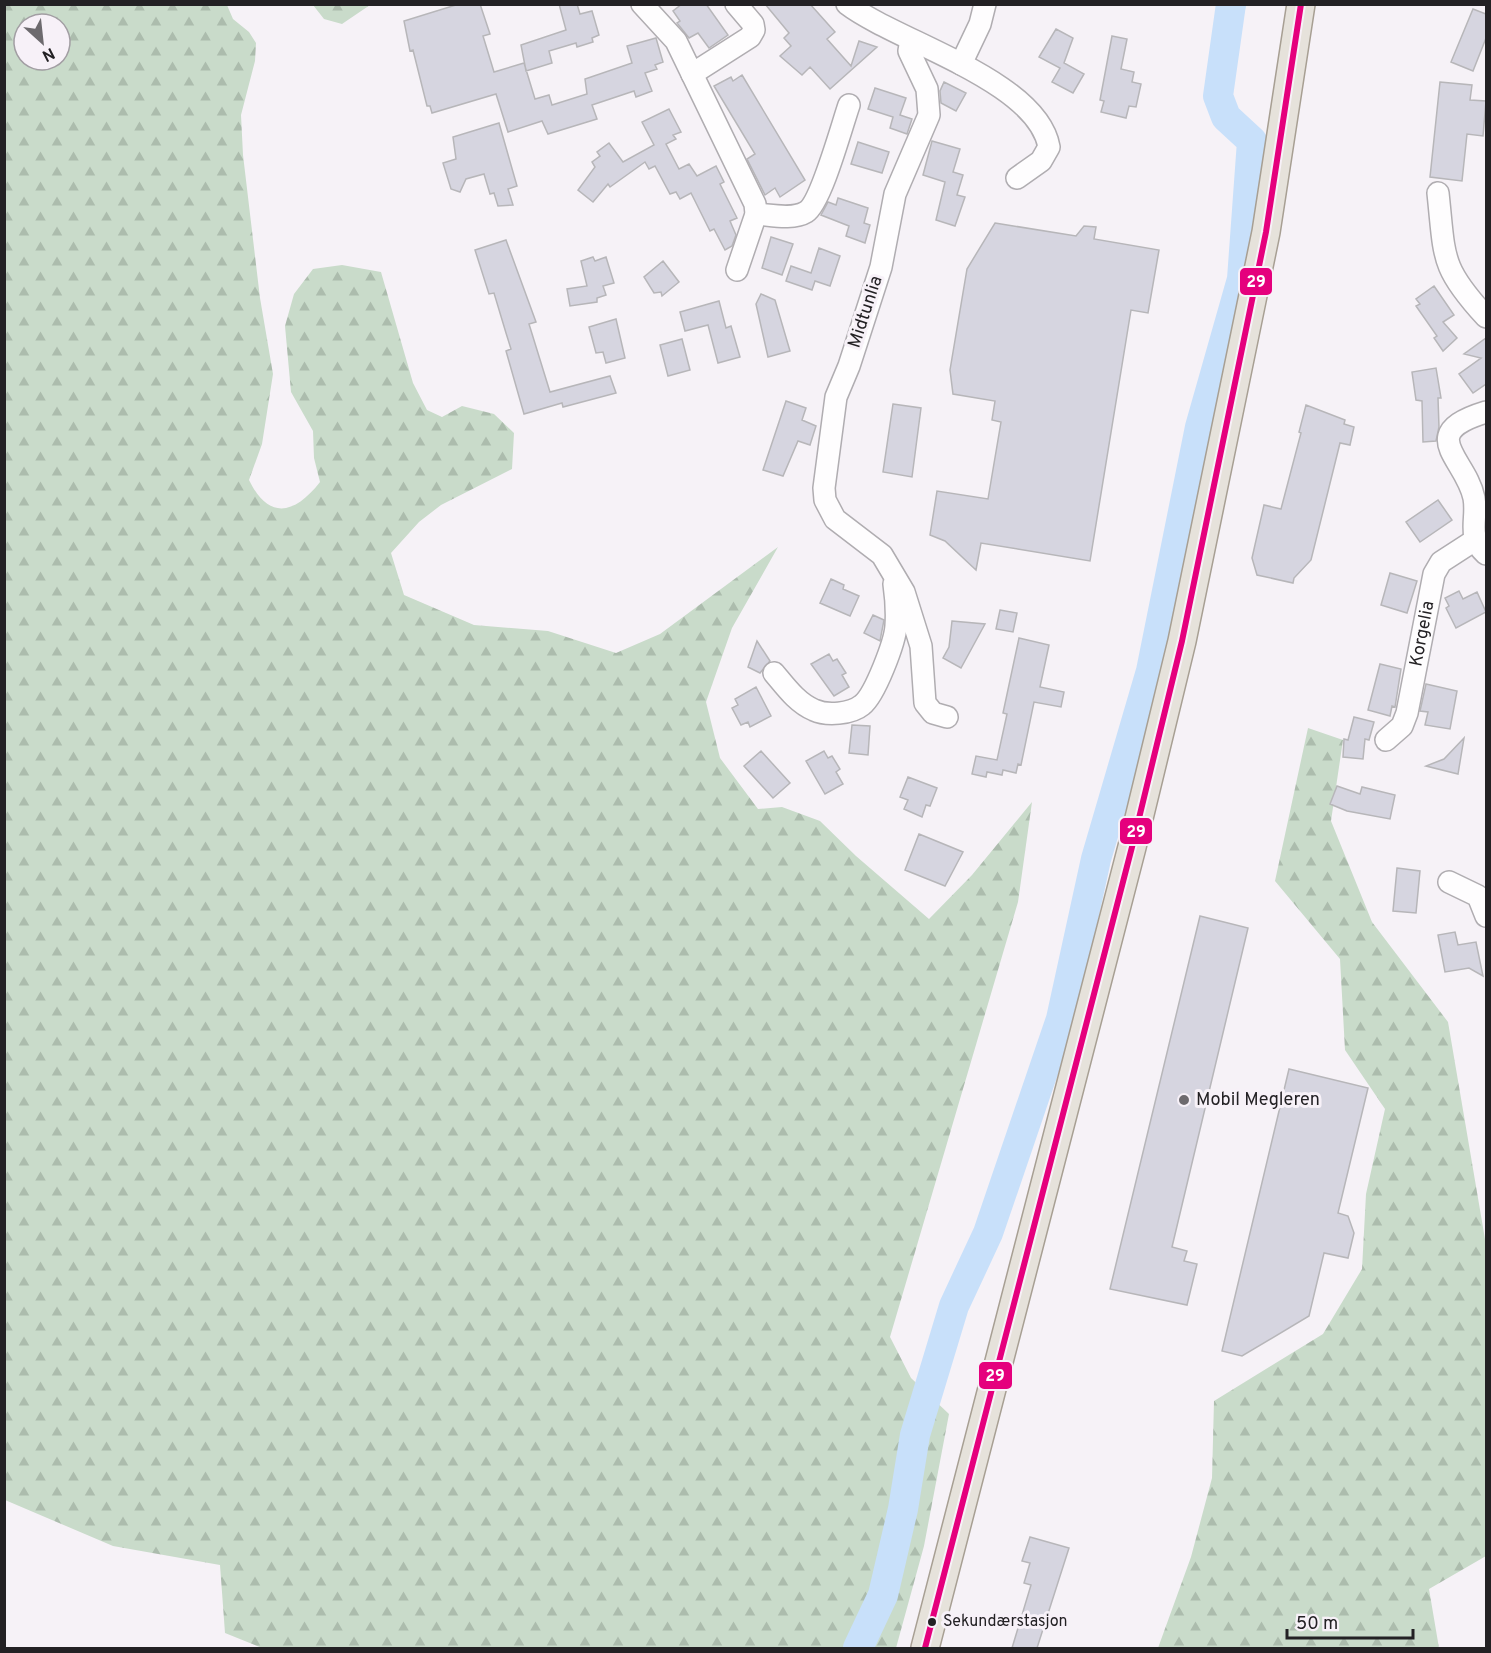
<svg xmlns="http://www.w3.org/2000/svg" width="1491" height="1653" viewBox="0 0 1491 1653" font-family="Overpass,sans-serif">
	<defs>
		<pattern id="forest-firs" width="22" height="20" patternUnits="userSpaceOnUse" patternTransform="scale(1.5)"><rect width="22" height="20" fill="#c9dbca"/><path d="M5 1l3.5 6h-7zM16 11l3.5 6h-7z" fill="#acbcad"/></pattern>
		<pattern id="water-ripples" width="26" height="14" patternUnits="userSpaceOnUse" patternTransform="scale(1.5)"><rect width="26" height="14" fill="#c8e0fa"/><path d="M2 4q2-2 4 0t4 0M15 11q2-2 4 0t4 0" fill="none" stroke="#acc0d6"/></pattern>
	</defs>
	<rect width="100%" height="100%" fill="#f6f2f7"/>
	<!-- forest -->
	<path fill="url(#forest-firs)" fill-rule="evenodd" d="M4,5H227L233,19L249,32L256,43L255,61L241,115L243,155L260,298L273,374L262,444L249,480C269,521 295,514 320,482L314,458L313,431L291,392L285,326L294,294L313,269L342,265L381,272L413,383L427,410L442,417L462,406L494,414L514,433L512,469L441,505L419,522L391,553L404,595L474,625L548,631L616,653L660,634L778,547L732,628L706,702L720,758L758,809L782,807L820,821L856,856L929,919L972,875L1032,802L1018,902L890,1337L911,1378L949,1414L924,1546L896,1648H262L225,1633L220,1565L113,1546L5,1500ZM24,24H60V60H24Z
		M313,5H370L342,24L324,19Z
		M1308,728L1343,740L1331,821L1372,922L1448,1022L1486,1245V1556L1429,1589L1439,1648H1158L1191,1557L1212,1478L1214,1401L1323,1334L1362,1269L1366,1194L1385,1109L1345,1050L1340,959L1275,881Z"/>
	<!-- water -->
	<path fill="url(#water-ripples)" d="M1225,5H1246L1236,51L1225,83V100L1231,114L1228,128L1211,106V82Z"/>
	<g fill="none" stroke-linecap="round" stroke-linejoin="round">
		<!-- river -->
		<path stroke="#c8e0fa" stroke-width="30" d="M858,1648L883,1595L903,1509L915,1435L954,1306L988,1233L1061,1019L1096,859L1151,671L1200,427L1242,279L1252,141L1226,117L1218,96L1231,4"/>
	</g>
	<!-- building -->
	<path fill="#d6d5e0" stroke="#b7b6b9" stroke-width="1.5" d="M459,4H480L490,34L483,36L494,72L524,63L535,99L549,95L552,105L587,94L585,79L632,63L627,46L656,38L663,62L655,65L657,69L645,73L652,91L636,97L634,91L592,105L597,119L548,134L542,121L508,132L496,94L432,113L430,106H427L413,50L410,51L404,21Z
		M559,4H577L580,14L592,11L599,35L592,38L593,42L577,47L576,43L549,51L552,63L526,71L521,45L566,30Z
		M682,4H706L728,35L709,48L698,33L689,38L677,23L680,21L673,11Z
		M765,4H810L835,32L827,39L851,66L859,41L877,47L830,89L810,67L802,75L780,56L791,46L784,38L789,33Z
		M1473,9L1486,14V38L1473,71L1451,62Z
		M1056,29L1073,38L1064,63L1084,74L1073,93L1052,82L1060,68L1039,57Z
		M1112,36L1127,39L1121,69L1134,72L1132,82L1141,84L1136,107L1129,106L1126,118L1101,112L1104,101L1100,100Z
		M742,75L805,180L780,197L775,188L765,195L747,159L755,154L714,86L731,77L733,81Z
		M944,82L966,93L956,111L941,103L940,91Z
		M1440,82L1472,85L1470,100L1486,101L1483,136L1467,134L1462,181L1430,177Z
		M875,88L906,98L900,115L912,119L907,134L890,128L893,117L868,109Z
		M669,109L681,132L673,135L676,139L666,144L679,169L689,164L697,176L716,166L724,182L720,184L737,218L730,221L736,235L732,246L725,250L714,229L710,231L691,193L680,199L676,192L670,194L655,166L649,169L645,162L610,187L608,184L593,202L578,190L595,167L592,162L600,156L597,152L609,143L623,162L654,145L642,122Z
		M499,123L517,186L508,189L513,205L498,206L494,193L490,194L484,174L466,179L460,192L451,189L443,163L456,159L453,137Z
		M932,141L960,149L953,172L963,175L957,195L965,197L955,226L936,220L945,182L923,175Z
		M858,142L889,152L882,173L851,164Z
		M838,198L868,208L864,223L870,225L865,243L846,236L849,226L821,215L828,202L836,205Z
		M995,223L1076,236L1084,226L1096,227L1094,239L1159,250L1148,313L1131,310L1090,561L981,543L976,570L945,541L930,535L937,491L988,499L1001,422L992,420L995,401L953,394L950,370L967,269Z
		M771,237L793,244L782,275L762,268Z
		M506,240L536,322L529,324L550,392L610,376L616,393L563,407L562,403L524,414L506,351L511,349L506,333L494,293L489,294L475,250Z
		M819,248L840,256L830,286L815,281L812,290L786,281L791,266L811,273Z
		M593,257L595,261L606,257L614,283L603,286L606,295L597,298V302L570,306L567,289L587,286L581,261Z
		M663,261L679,282L662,296L661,292L654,293L644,277Z
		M1434,286L1454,315L1443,322L1457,338L1443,351L1434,338L1437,336L1416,306L1420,304L1416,299Z
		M761,294L775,300L790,351L768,357L756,304Z
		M719,301L726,328L731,326L740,357L718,363L708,325L685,331L680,312Z
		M616,319L625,358L606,363L603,352L596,353L589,327Z
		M1486,338V384L1473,393L1459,374L1481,358L1464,354Z
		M682,339L690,370L668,376L660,345Z
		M1436,368L1441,398H1438L1439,427L1436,441L1423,442L1422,401L1416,400L1412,372Z
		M786,401L806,408L802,420L816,426L810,445L798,441L783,476L763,470Z
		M893,404L921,408L912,477L883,472Z
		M1306,405L1345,420L1344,424L1354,427L1350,445L1340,443L1311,560L1294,578L1293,583L1257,575L1252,558L1264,505L1281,509L1301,433L1299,432Z
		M1438,500L1452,520L1420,542L1406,522Z
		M1390,573L1417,581L1407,613L1381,605Z
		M831,579L844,585L843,589L859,596L850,616L820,603Z
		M1459,591L1463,599L1477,592L1486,612L1456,628L1446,608L1449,606L1445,598Z
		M1000,610L1017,613L1013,632L996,629Z
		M873,615L884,620L880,641L864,633Z
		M952,621L985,624L961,668L943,658L949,647Z
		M1019,638L1049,645L1040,687L1064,692L1061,707L1034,702L1021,765L1018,764L1016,773L1003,770L1002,775L987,772L986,777L972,774L976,756L997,760L1007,714L1003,713Z
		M757,641L770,661L760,673L748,667Z
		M829,654L833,661L837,659L846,673L842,675L849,687L834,696L811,664Z
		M1380,664L1401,669L1395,707L1392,706L1390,716L1368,710Z
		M1426,684L1457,691L1450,729L1425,725L1428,712L1420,711Z
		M756,687L771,716L750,727L748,722L741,725L732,708L738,705L735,699Z
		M1354,717L1374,722L1369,740L1365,739L1363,759L1343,757L1344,739L1348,740Z
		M852,725L870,726L868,755L849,753Z
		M1464,738L1458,774L1426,766L1444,759Z
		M761,751L790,783L773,798L744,766Z
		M824,751L828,758L832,756L840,769L836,772L843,784L825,794L806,761Z
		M908,777L937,788L930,806L926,805L922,817L904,809L908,800L900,797Z
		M1337,786L1360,794L1362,787L1395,795L1390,819L1347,811L1330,804Z
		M919,834L963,852L945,886L905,870Z
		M1397,868L1420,871L1416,913L1393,911Z
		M1200,916L1248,928L1172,1247L1187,1251L1184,1261L1197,1264L1187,1305L1110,1289Z
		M1455,932L1458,945L1476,942L1483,976L1469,968L1445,972L1438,935Z
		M1289,1069L1368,1088L1338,1213L1348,1216L1354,1233L1348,1258L1324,1253L1309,1316L1242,1356L1222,1351Z
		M1030,1537L1069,1548L1037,1648H1012L1031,1585L1024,1583L1030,1563L1022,1561Z"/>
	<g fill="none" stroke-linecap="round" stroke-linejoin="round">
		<!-- minor casing -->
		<g stroke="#b0adb1" stroke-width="24">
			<g id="minor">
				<path d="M642,4L676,41L755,204L756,214L737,270"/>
				<path d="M847,4C897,42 1037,80 1049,147L1041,161L1017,178"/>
				<path d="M911,40L909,51L927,89L929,115L895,194L881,267L849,366L836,397L824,488L825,500L835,519L882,555L904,592L921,646L925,703L933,713L947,717"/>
				<path d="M961,64L980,24L985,4"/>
				<path d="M692,74L750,37L754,30L753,24L736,4"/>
				<path d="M1438,193C1445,258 1440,267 1486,317"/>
				<path d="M756,214C771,215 793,220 806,212C821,203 842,125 849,105"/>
				<path d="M1486,412C1414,434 1466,458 1474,498C1478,520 1466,536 1486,554"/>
				<path d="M774,673C785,686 797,703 814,710C827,716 851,714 862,705C875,695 895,642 896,626C897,612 896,598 894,584"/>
				<path id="s1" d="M1386,740L1402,726L1407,713L1434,574L1441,562L1475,540"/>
				<path d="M1449,882L1478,896L1486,916"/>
			</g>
		</g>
		<!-- major casing -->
		<g stroke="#a79f93" stroke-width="30">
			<path id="major" d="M925,1648L1132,847L1182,641L1266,232L1301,4"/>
		</g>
		<!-- minor -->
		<use href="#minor" stroke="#fefdfe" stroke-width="21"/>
		<!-- major -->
		<use href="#major" stroke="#e6e2db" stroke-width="27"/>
		<!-- bus-1 casing -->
		<g stroke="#f7f1f8" stroke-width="10">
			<path id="bus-1" d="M925,1648L1132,847L1182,641L1266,232L1301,4"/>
		</g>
		<!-- bus-1 -->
		<use href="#bus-1" stroke="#e5007d" stroke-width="6"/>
	</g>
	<!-- markers -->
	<circle fill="#6d6a6e" stroke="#f7f1f8" stroke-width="2" cx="1184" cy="1100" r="6"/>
	<circle fill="#232124" stroke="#f7f1f8" stroke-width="2" cx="932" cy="1622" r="5"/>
	<g text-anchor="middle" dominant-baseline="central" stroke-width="6" stroke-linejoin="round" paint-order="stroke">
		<!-- bus labels -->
		<g font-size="16" fill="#232124" stroke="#f7f1f8" text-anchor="start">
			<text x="943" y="1622">Sekundærstasjon</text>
		</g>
		<!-- street labels -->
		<g font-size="18" fill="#232124" stroke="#f7f1f8">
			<text transform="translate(866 312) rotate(-72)">Midtunlia</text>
			<text stroke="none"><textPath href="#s1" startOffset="116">Korgelia</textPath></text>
		</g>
		<!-- poi labels -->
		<g font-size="18" fill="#232124" stroke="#f7f1f8" text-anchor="start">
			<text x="1196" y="1100">Mobil Megleren</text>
		</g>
	</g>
	<g stroke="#f7f1f8" stroke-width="2">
		<rect x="1239" y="267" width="34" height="29" rx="6" fill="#e5007d"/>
		<rect x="1119" y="817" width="34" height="28" rx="6" fill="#e5007d"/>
		<rect x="978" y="1361" width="35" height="29" rx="6" fill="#e5007d"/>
	</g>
	<g font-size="16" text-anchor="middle" font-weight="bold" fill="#fff">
		<text x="1256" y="287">29</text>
		<text x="1136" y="837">29</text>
		<text x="995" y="1381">29</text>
	</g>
	<!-- border -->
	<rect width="1491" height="1653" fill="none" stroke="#232124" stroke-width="12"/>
	<!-- north arrow -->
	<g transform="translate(42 42) rotate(153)"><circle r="28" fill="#f7f1f8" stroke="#a29ea3" stroke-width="1.5"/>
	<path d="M0-4.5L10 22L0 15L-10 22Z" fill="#6d6a6e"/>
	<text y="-9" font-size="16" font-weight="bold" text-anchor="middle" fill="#232124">N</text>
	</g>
	<!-- scale -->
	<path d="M1287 1629v9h126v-9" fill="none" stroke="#232124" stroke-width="3"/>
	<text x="1296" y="1629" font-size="18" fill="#232124" stroke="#f7f1f8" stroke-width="4.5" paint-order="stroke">50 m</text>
</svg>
